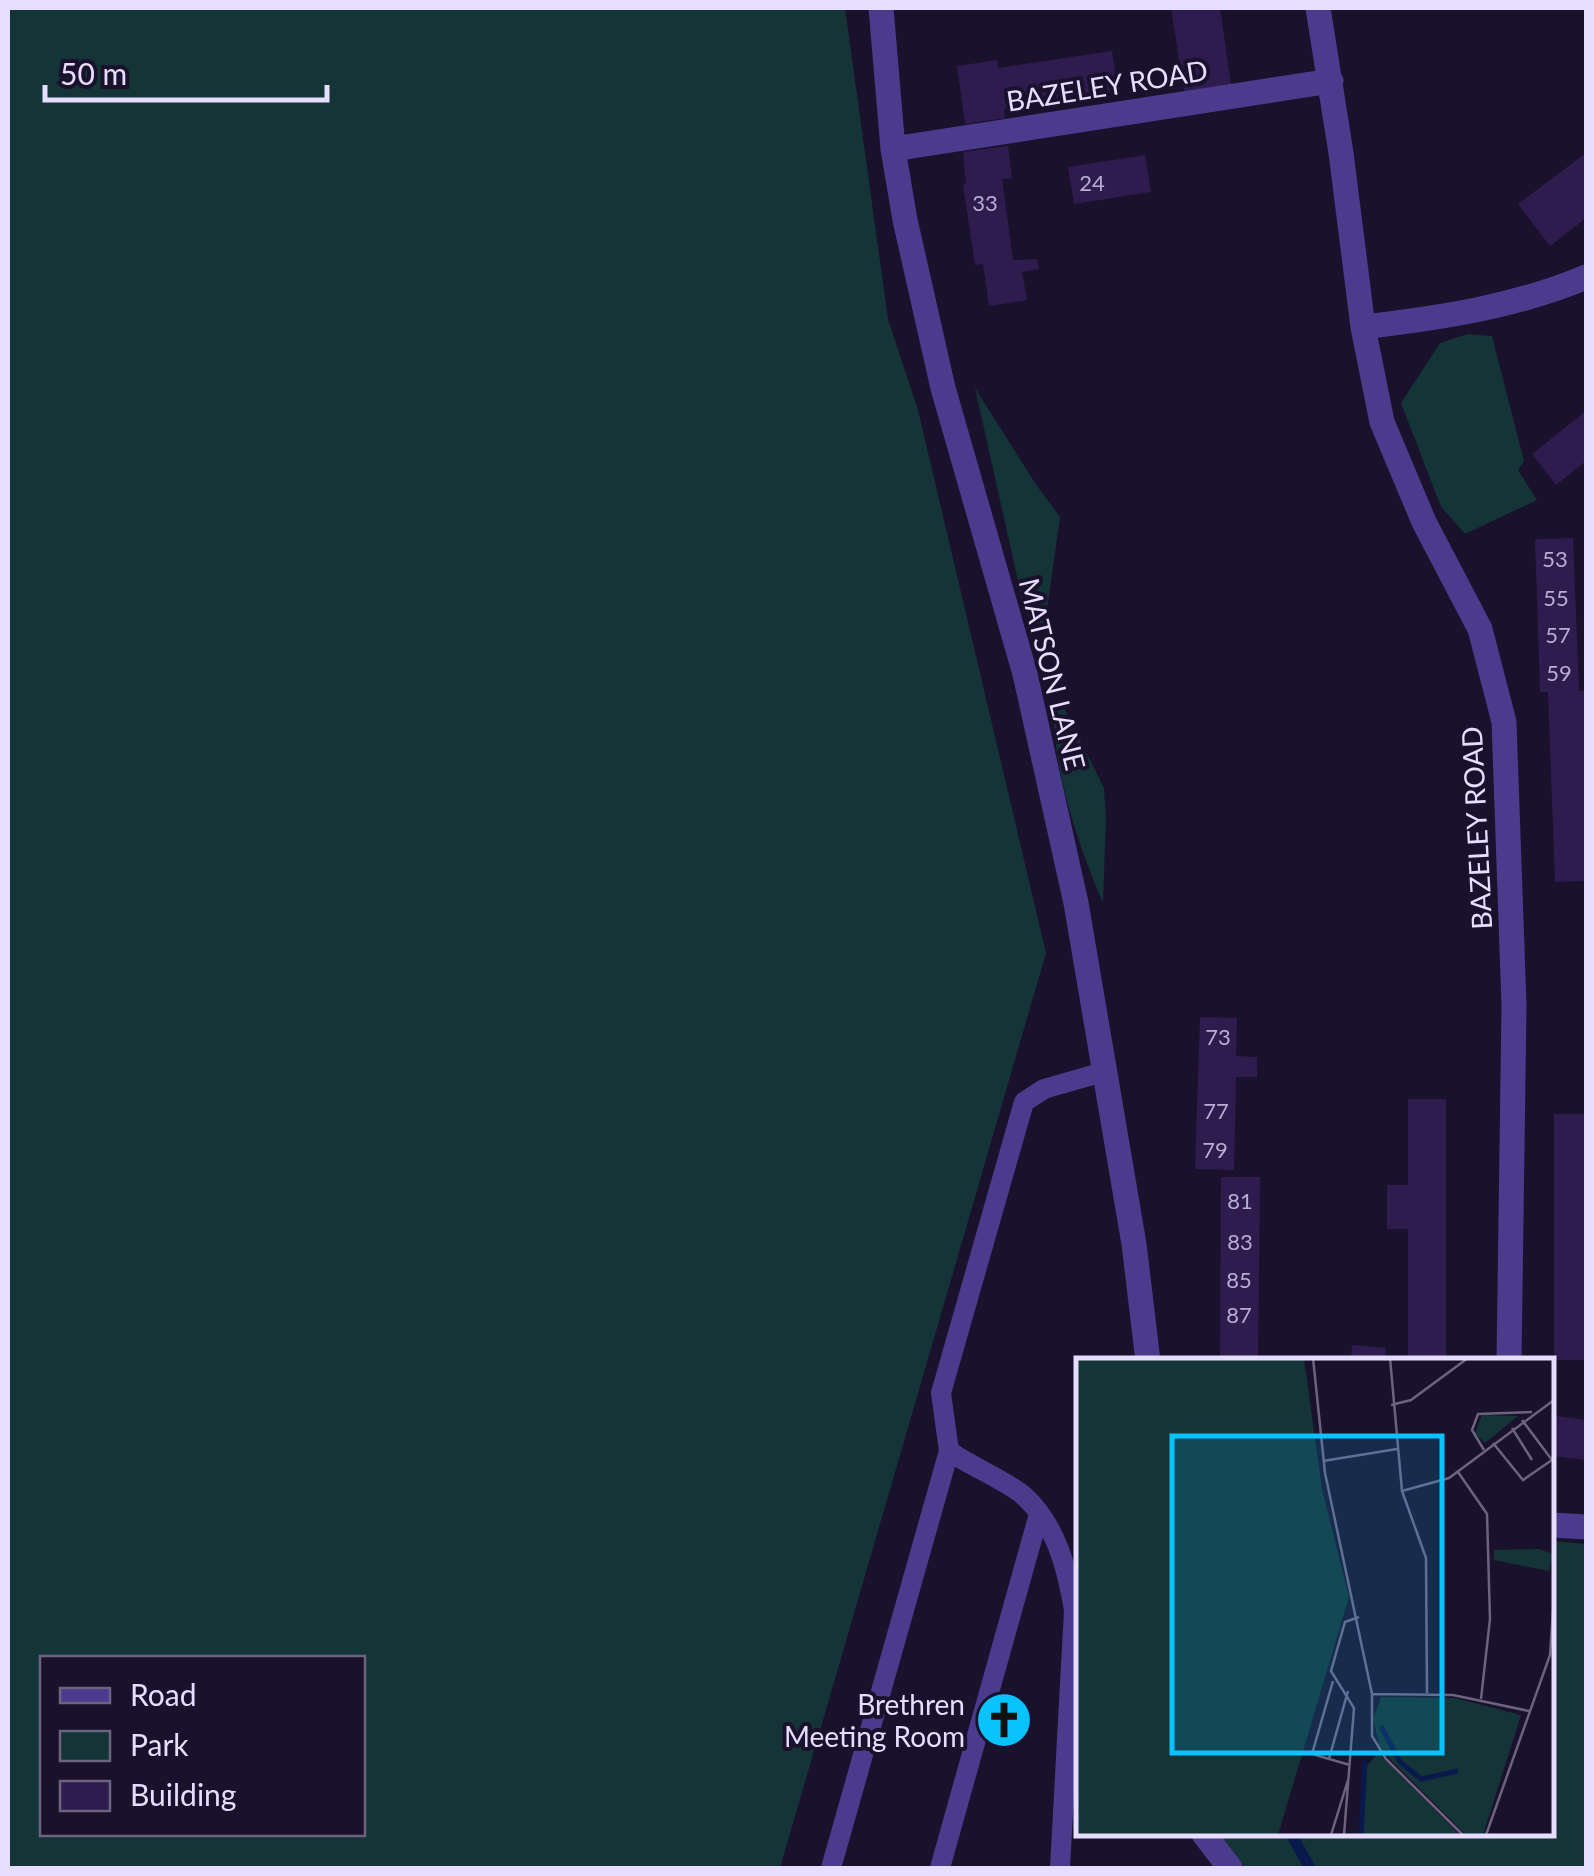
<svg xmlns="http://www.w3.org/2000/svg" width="1594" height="1876" viewBox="0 0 1594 1876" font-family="Lato,sans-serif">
	<rect width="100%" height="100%" fill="#1a112d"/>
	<!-- green -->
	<path fill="#143437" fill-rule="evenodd" d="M8,8H845L888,319L918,410L1046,953L780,1868H8ZM362,1658V1834H42V1658Z
		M1468,334L1492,336L1524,461L1518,470L1537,500L1465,534L1441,507L1401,403L1440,343Z
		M975,388L1035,483L1060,517L1044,631L1033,630L1022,599Z
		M1053,700L1061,702L1104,788L1106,818L1103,903C1076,840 1053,770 1053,700Z
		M1552,1541L1586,1544V1868H1240L1214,1834H1552Z"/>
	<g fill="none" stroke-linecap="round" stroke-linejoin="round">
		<!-- stream -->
		<path stroke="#0a194d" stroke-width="11" d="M1291,1834L1310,1868"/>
	</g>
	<!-- building -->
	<path fill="#2e1c4f" d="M1171,8H1220L1231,85L1184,91Z
		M1112,51L1118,92L1004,109L1005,118L965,124L957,66L997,60L998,68Z
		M1008,146L1012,178L1002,179L1013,260L1037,259L1039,269L1022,272L1027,300L989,306L983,264L975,265L963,185L966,184L963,152Z
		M1586,153V218L1550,246L1518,204Z
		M1145,155L1151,192L1074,204L1068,167Z
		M1586,411V461L1556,485L1532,454Z
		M1573,538L1579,691H1586V881L1555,882L1548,692H1540L1535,539Z
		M1200,1017L1237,1018L1236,1056L1257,1057V1077H1236L1234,1170L1195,1169Z
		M1408,1099H1446V1358H1408V1229H1387V1185H1408Z
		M1554,1114H1586V1360H1554Z
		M1221,1177H1260L1258,1361H1220Z
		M1352,1345L1386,1348L1385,1361H1351Z
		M1556,1416L1586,1420V1460L1552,1456Z"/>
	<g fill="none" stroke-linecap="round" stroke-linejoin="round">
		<!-- lane -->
		<path stroke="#4a3b8d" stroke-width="20" d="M831,1868L949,1451
			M940,1868L1039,1514
			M1060,1868L1074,1610C1067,1569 1057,1526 1024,1496C1007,1481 970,1466 949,1451L941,1393L1024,1102L1044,1089L1103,1072"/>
		<!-- street -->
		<path stroke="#4a3b8d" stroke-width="25" d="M881,8L893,149L905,220L943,388L1025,674L1076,903L1134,1244L1148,1361
			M1318,8L1341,153L1363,327L1382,422L1424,522L1480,629L1504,722L1514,1005L1509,1361
			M893,149L1331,81
			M1363,327C1439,318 1515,307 1586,277
			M1552,1525L1586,1527
			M1204,1834L1230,1868"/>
	</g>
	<!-- icons -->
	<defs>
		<g id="church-disc" transform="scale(2.875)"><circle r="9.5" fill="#09c3ff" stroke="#1a112d"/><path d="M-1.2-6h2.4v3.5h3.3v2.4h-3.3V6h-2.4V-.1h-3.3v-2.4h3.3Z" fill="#111"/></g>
	</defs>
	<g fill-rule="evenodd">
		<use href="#church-disc" x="1004" y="1720"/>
	</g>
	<g text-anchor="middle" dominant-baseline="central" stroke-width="8" stroke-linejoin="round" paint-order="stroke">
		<!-- number labels -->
		<g font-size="22" fill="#b8add3">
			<text x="1092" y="182">24</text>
			<text x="985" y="202">33</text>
			<text x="1555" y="558">53</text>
			<text x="1556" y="597">55</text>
			<text x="1558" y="634">57</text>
			<text x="1559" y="672">59</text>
			<text x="1218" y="1036">73</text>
			<text x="1216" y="1110">77</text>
			<text x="1215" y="1149">79</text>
			<text x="1240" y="1200">81</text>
			<text x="1240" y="1241">83</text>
			<text x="1239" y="1279">85</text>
			<text x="1239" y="1314">87</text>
		</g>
		<!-- street labels -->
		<g font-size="28" fill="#e6ddff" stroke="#1a112d">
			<text transform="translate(1107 85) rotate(-9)">BAZELEY ROAD</text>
			<text transform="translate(1053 674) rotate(76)">MATSON LANE</text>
			<text transform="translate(1476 828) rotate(-93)">BAZELEY ROAD</text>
		</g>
		<!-- poi labels -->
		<g font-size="28" fill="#e6ddff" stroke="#1a112d" text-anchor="end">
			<text x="965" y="1704">Brethren<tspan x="965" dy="32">Meeting Room</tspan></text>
		</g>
	</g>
	<!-- overview -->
	<g transform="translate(1076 1358)">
		<rect width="478" height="478" fill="#1a112d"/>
		<path d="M0,0H228L246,131L273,239L202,477H0ZM406,57L442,58L409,85L399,75ZM463,191L477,196L473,213L418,202V192ZM305,339L379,340L445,357L407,477H390L304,391L297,361ZM300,397H304L384,477H283L287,413Z" fill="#143437"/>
		<path fill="none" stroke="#0a194d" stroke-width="5" d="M305,368L324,404L345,421L382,413M285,477L289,402"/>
		<path fill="none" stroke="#6c6381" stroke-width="2.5" d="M237,0L249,115L296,336V378L310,401L387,477M314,0L326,133L350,200L351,335M315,47L335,42L392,0M436,70L456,102M417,85L447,122L476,102L446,62M408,92L396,72L402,56L456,54M247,103L321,91M382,114L411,156L414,261L405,341M326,133L373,120L478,42M272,333L253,401L274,407M296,336L377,337L453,353M253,401L236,396L257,323M255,477L272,422M268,477L278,350L255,313L269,264L283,259M410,477L474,297L478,238"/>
		<path fill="#09c3ff" fill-opacity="0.15" stroke="#09c3ff" stroke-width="5" d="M96,78H366V395H96Z"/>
		<rect width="478" height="478" fill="none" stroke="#e6ddff" stroke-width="5"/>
	</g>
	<!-- border -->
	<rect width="1594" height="1876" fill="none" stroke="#e6ddff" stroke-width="20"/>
	<!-- legend -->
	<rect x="40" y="1656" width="325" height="180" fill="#1a112d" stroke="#6c6381" stroke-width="2.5"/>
	<rect x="60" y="1688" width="50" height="15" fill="#4a3b8d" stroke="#6c6381" stroke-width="2.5"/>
	<text x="130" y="1706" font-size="30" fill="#e6ddff">Road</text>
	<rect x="60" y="1731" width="50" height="30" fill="#143437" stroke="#6c6381" stroke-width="2.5"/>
	<text x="130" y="1756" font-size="30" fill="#e6ddff">Park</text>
	<rect x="60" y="1781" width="50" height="30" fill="#2e1c4f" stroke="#6c6381" stroke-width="2.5"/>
	<text x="130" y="1806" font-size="30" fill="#e6ddff">Building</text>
	<!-- scale -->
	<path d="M45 85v15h282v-15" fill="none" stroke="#e6ddff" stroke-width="5"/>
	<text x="60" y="85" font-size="30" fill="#e6ddff" stroke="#1a112d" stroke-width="8" paint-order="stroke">50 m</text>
</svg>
